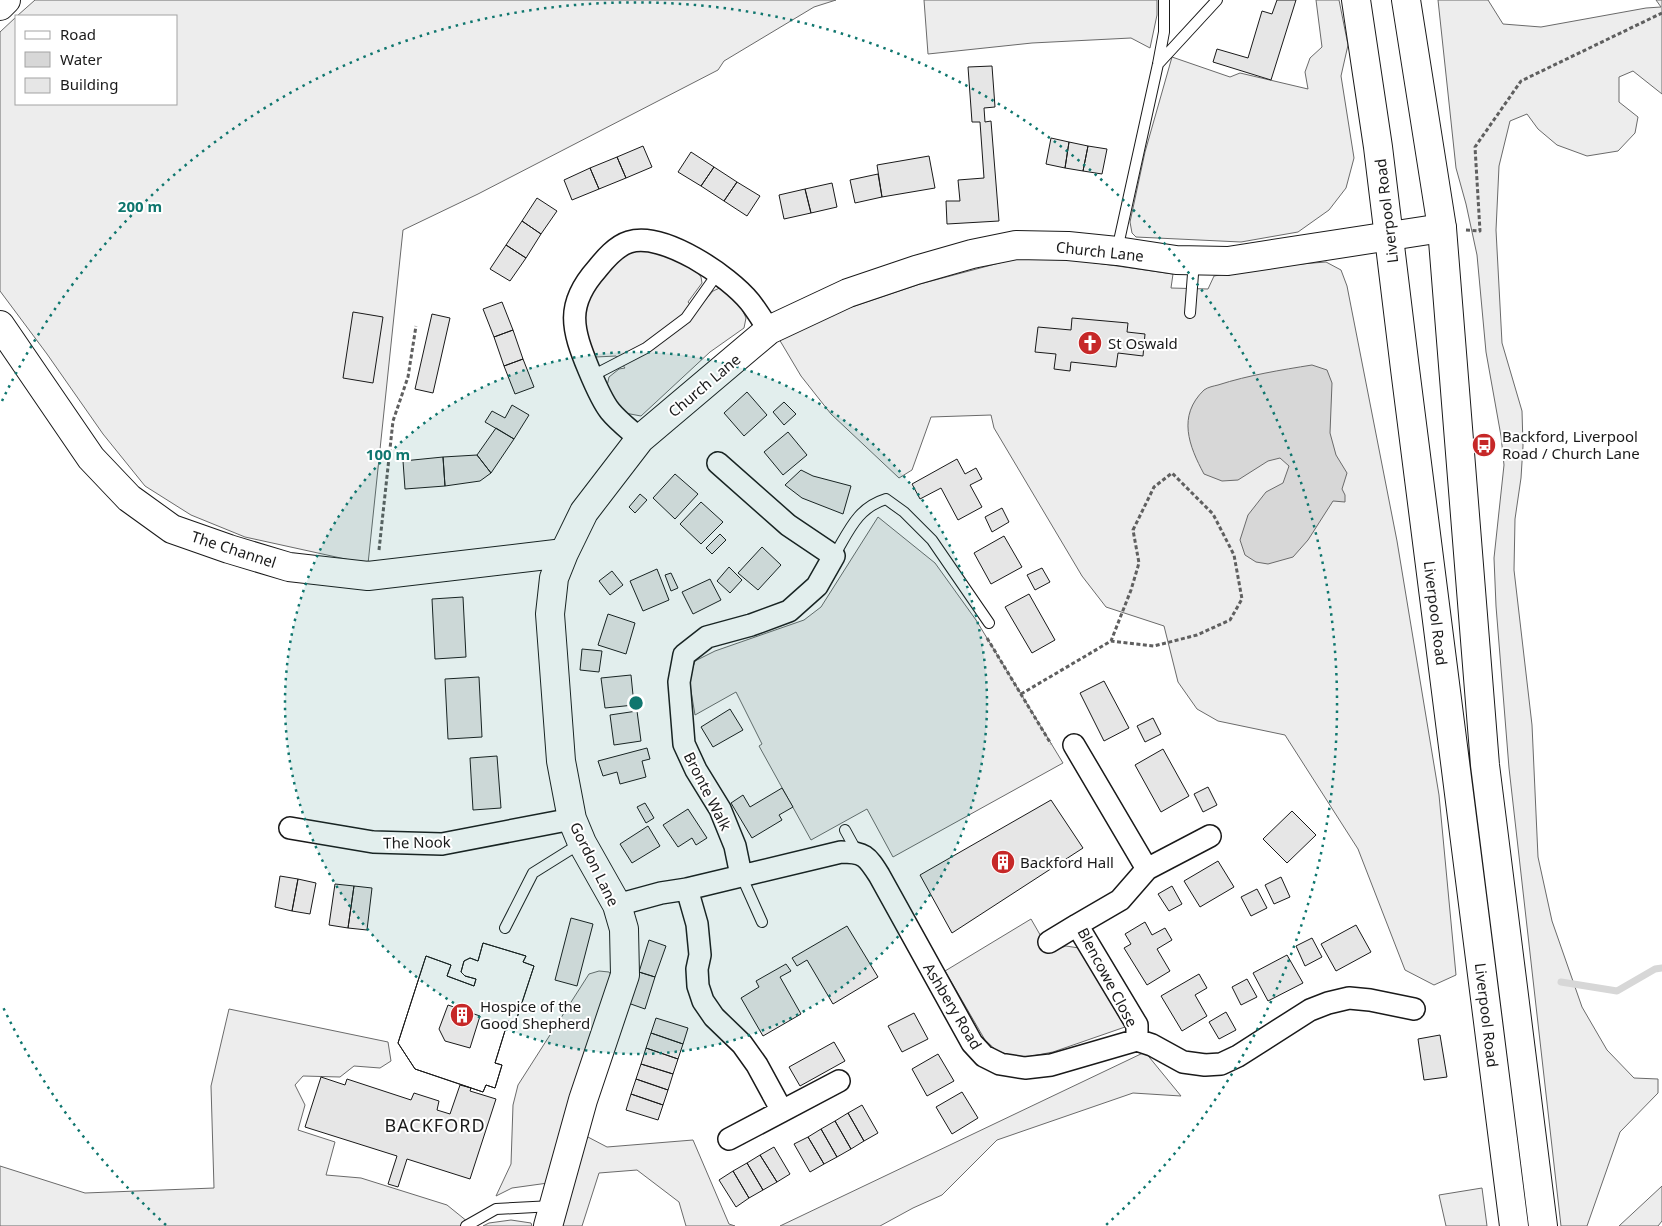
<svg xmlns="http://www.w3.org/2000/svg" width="1662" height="1226" viewBox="0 0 1662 1226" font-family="'Noto Sans',sans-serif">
	<rect width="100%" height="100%" fill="#fff"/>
	<!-- built -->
	<path fill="#ededed" stroke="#6a6a6a" d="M35,0H836L814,7L724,61L718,70L478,194L403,230L368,564L245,537L191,515L145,486L103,434L47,354L0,291V32L16,17V104H176V16H17Z
		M924,0H1157V15L1150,48L1131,38L1032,43L928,54Z
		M1316,0H1339L1348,45L1341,76L1354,158L1346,188L1329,210L1298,232L1241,242L1136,237L1132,233L1130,222L1145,152L1172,57L1230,77L1240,73L1308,89L1305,72L1310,58L1322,47Z
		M1438,0H1488L1503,24L1541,27L1646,8L1661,7L1656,0H1662V94L1633,71L1619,77V102L1638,117L1635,133L1618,151L1587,156L1557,145L1538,129L1527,114L1510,121L1499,166L1496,230L1502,343L1522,411L1523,446L1521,478L1515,519L1514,570L1532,725L1538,857L1552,921L1582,1007L1607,1050L1634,1078L1658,1079V1093L1620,1132L1587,1226H1561L1509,768L1496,606L1494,558L1504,465L1501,436L1486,352L1477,255L1466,204L1456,168Z
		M640,249L673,258L694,268L701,277L702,283L688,302L696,311L713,291L724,286L738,300L746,318L744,328L710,352L641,416L625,413L613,403L607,386L609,377L619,369L625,368L616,356L596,357L587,351L581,329L587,293L625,252Z
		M1033,254L1173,274L1171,288L1208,289L1214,276L1262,267L1326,262L1341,270L1347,286L1397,541L1439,795L1456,975L1434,985L1405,970L1358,849L1285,735L1218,721L1197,709L1178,682L1164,626L1106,607L1082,576L994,428L991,415L931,417L912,470L899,478L831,414L801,376L779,339L825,316L920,284Z
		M878,517L935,563L976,620L1063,763L893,857L867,809L811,840L759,746L762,744L736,692L695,715L689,679L695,661L715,651L804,620L821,607Z
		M1031,919L1050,952L1066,946L1079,948L1125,1027L1053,1052L1027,1057L1010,1055L997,1051L985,1040L945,971Z
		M599,971L609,972L614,979L548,1183L512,1188L496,1196L511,1164L513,1105L518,1085L589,974Z
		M229,1009L388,1042L391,1061L380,1068L354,1066L340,1077L303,1076L295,1085L305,1105L298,1130L335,1142L326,1175L361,1178L447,1205L473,1226H0V1166L85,1193L214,1188L211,1086Z
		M1145,1052L1181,1096L1133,1093L997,1140L942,1195L913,1208L880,1226H780Z
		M586,1136L607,1147L693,1140L729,1224L735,1226H686L679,1202L637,1170L599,1173L582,1226H558Z
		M1662,1186V1221L1658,1226H1619Z
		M1482,1188L1487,1226H1446L1439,1195Z
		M511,1220L531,1223L532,1226H483L489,1223Z"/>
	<!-- water -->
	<path fill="#d7d7d7" stroke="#6a6a6a" d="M1312,365L1327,370L1332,383L1330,433L1336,455L1347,473L1342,489L1345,495V502L1333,501L1308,540L1293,557L1268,564L1256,562L1245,555L1240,540L1248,515L1266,492L1283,483L1289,466L1280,458L1268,461L1238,480L1222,481L1204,474C1189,446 1177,416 1204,390C1208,387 1214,386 1218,385C1249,375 1281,370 1312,365Z"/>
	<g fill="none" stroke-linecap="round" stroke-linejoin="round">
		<!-- stream -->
		<path stroke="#d7d7d7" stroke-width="7" d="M1561,982L1617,991L1655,969L1662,968"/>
	</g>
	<!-- building -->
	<path fill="#e6e6e6" stroke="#1a1a1a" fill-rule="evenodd" d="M1277,0H1296L1271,80L1213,62L1217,49L1248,58L1262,11L1272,14Z
		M992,66L995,107L984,108L985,122L991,121L999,221L947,224L946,201H960L958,180L984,178L980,122H972L968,67Z
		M1051,138L1069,142L1065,168L1046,164Z
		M1069,142L1088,146L1083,171L1065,168Z
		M643,146L652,167L626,178L617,157Z
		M1088,146L1107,149L1102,174L1083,171Z
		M691,152L714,167L701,186L678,172Z
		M929,156L935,188L882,197L877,165Z
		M617,157L626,178L599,189L590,168Z
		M714,167L737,182L724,201L701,186Z
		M590,168L599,189L572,200L564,180Z
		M878,174L882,197L855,203L850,180Z
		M737,182L760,196L747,216L724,201Z
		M832,183L837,207L811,213L805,189Z
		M805,189L811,213L784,219L779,195Z
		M537,198L557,211L541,234L522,221Z
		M522,221L541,234L526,258L506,245Z
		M506,245L526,258L510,281L490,269Z
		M502,302L513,330L494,337L483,309Z
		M353,312L383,317L373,383L343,378Z
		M432,314L450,318L433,393L415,389Z
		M1072,318L1128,323L1127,332L1145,334L1143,356L1118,353L1116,367L1071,362L1070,371L1054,369L1056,354L1035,352L1038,327L1071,330Z
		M513,330L523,359L504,366L494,337Z
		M523,359L534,387L515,394L504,366Z
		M747,392L767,415L744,436L724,413Z
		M784,402L796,414L784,425L773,412Z
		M512,405L529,415L514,439L485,422L492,411L505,418Z
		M496,428L514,439L491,473L477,455Z
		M788,432L807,455L783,475L764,452Z
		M477,455L491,473L480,481L445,486L443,457Z
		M443,457L445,486L405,489L403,461Z
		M957,459L965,474L976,468L982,479L970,485L982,507L958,520L941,488L920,499L912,484Z
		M801,470L813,476L851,486L843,514L802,498L785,485Z
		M675,474L698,494L675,519L653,498Z
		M640,494L647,500L635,513L629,507Z
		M701,502L723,522L701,544L680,524Z
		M1002,508L1009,522L992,532L985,517Z
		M720,534L726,540L712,554L706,548Z
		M1004,536L1022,567L991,584L974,553Z
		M762,547L781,565L758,590L738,573Z
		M729,567L742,580L730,593L717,581Z
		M1042,568L1050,582L1035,590L1027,575Z
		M657,569L669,600L643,611L630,581Z
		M612,571L623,585L610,595L599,581Z
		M671,573L678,588L671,591L665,575Z
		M710,579L721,600L693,614L682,592Z
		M1029,594L1055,640L1032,653L1005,607Z
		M463,597L466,657L435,659L432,599Z
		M608,614L635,623L626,654L598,645Z
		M582,649L602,651L599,672L580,670Z
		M631,675L634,705L605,708L601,678Z
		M479,677L482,737L448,739L445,679Z
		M1104,681L1129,728L1104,741L1080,693Z
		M730,709L743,730L713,747L701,727Z
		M637,711L641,741L614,745L610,715Z
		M1153,718L1161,734L1145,742L1137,726Z
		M647,748L650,759L642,761L646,777L620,784L617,772L603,776L598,761Z
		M1163,749L1189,796L1161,812L1135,765Z
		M497,756L501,808L473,810L470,758Z
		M1208,787L1217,805L1203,812L1194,794Z
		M782,788L793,807L779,815L782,820L752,838L731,803L743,795L750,807Z
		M1051,800L1083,848L952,933L920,875Z
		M645,803L654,818L646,823L637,807Z
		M688,809L707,838L696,845L692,838L678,847L663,825Z
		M1292,811L1316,835L1287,863L1263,839Z
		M648,826L660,846L632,863L620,844Z
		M1218,861L1234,887L1200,907L1184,881Z
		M280,876L298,879L292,911L275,907Z
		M1281,877L1290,897L1274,904L1265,885Z
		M298,879L316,883L310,914L292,911Z
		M335,884L354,886L348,928L329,925Z
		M354,886L372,888L367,930L348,928Z
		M1172,886L1182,904L1169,911L1158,894Z
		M1257,889L1267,908L1251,916L1241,897Z
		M571,918L593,924L577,986L555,980Z
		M1145,922L1152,935L1165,928L1172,940L1157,949L1170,971L1147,985L1124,948L1131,944L1125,934Z
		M1356,925L1371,952L1336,971L1321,944Z
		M847,926L878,977L833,1004L807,960L797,966L792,958Z
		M1312,938L1322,957L1305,966L1296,946Z
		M649,940L666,946L655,977L639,972Z
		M483,943L526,956L523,962L534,966L515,1024L508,1021L495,1063L502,1065L495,1088L486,1085L483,1092L415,1069L398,1043L426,956L451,965L447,976L474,986L476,979L465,976L461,972L464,961L470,958L478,961ZM448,1005L480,1016L470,1048L445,1041L439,1029Z
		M483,943L526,956L523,962L534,966L515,1024L508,1021L495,1063L502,1065L495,1088L486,1085L483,1092L415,1069L398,1043L426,956L451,965L447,976L474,986L476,979L465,976L461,972L464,961L470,958L478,961Z
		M1287,955L1303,983L1268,1001L1253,973Z
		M786,964L791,971L780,977L801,1014L763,1036L741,998L759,987L756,981Z
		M639,972L655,977L645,1009L628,1003Z
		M1199,974L1207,988L1195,995L1207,1016L1182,1031L1161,996Z
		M1247,979L1257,997L1241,1005L1232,987Z
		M1226,1012L1236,1030L1219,1039L1209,1022Z
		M914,1013L928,1039L902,1052L888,1026Z
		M656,1018L688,1028L683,1044L651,1033Z
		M651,1033L683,1044L678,1059L646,1048Z
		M1440,1035L1447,1077L1424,1080L1418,1039Z
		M834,1042L845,1061L800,1086L789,1067Z
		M646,1048L678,1059L673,1074L641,1064Z
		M938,1054L954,1081L927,1096L912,1069Z
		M641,1064L673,1074L668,1090L636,1079Z
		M321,1077L345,1085L347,1079L411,1100L414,1093L439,1101L437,1110L450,1114L460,1085L471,1088L470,1091L496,1099L470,1179L407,1159L398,1187L388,1184L397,1156L305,1127Z
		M636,1079L668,1090L663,1105L631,1094Z
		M962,1092L978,1118L952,1134L936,1107Z
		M631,1094L663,1105L658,1120L626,1110Z
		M862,1105L878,1133L864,1141L848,1113Z
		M848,1113L864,1141L851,1149L835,1121Z
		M835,1121L851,1149L837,1157L821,1129Z
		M821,1129L837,1157L824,1164L808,1137Z
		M808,1137L824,1164L810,1172L794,1144Z
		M774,1147L790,1174L777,1182L760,1155Z
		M760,1155L777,1182L763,1190L747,1163Z
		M747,1163L763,1190L749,1198L733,1171Z
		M733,1171L749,1198L736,1207L719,1180Z"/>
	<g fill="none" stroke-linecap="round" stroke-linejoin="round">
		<!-- lane casing -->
		<g stroke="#1a1a1a" stroke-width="12">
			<path id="lane" d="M1159,63L1217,0
				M1117,250L1158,64L1164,32V0
				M1190,313L1194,261
				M592,376L646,348L686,318L718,273
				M834,556C849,531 857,508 886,499L904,512L932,540L989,623
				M845,830L857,852
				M741,875L762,922
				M505,928L533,873L581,843
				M466,1226L496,1209L553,1206"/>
		</g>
		<!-- street casing -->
		<g stroke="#1a1a1a" stroke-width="24">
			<path id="street" d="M640,439C630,430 618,421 610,411C602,401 594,382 589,370C572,329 565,305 597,269C605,259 616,246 629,242C663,231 729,276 750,302C757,311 763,321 769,330
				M718,463L788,525L834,556L817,586L789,611L751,625L707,637L684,655L679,682L684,744L696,770L720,809L735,846L741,875
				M1074,745L1147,869
				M290,828L373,842L442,844L572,819
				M687,889L697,924L700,955L697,969L698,986L703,1001L714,1017L742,1044L757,1065L782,1111
				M617,905L661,893L687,889L841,852C864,852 867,856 879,875L972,1043L984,1056L1000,1064L1025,1068L1051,1065L1137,1040L1152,1045L1183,1062L1205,1065L1221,1064L1238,1056L1310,1010L1328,1003L1349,998L1370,1000L1414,1009
				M1049,942L1077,925
				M1137,1040V1025L1077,925L1120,900L1147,869L1210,836
				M729,1139L839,1081"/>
		</g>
		<!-- secondary casing -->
		<g stroke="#1a1a1a" stroke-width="30">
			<path id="secondary" d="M0,6L6,0
				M0,325L91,458L129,498L172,529L229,549L289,567L368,576L564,553
				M548,1226L583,1100L625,975L624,929L617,905L582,843L572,819L561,761L550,614L554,578L564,553L584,512L640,439L769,330L848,293L916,270L972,254L1016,245L1068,246L1117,251L1176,260L1228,261L1442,228"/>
		</g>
		<!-- highway casing -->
		<g stroke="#1a1a1a" stroke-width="30">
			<path id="highway" d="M1356,0L1378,147L1405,369L1514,1226
				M1406,0L1442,228L1485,765L1543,1226"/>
		</g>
		<!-- path -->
		<path stroke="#5f5f5f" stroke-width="3" stroke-dasharray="4 2.5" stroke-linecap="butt" d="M1466,230L1480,231L1475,147L1521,81L1662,13
			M379,550L393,421L408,377L416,326
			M987,638L1051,744
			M1021,694L1111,641L1154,646L1197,635L1230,620L1242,599L1234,555L1213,514L1172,473L1154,487L1133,530L1139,563L1131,590L1111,641"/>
		<!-- lane -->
		<use href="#lane" stroke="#fff" stroke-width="10"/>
		<!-- street -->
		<use href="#street" stroke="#fff" stroke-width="21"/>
		<!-- secondary -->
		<use href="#secondary" stroke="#fff" stroke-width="28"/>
		<!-- highway -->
		<use href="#highway" stroke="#fff" stroke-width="28"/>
	</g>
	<!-- distance rings -->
	<circle cx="636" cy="703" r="351" fill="#0f766e" fill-opacity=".12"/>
	<g fill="none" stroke="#0f766e" stroke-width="2.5" stroke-dasharray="2.5 5">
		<circle cx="636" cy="703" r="351"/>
		<path d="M166 1225A702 702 0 0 1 2 1005M2 401A702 702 0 1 1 1106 1225"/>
	</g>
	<!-- icons -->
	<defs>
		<g id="church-disc" transform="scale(1.25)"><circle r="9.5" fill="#c62828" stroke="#fff"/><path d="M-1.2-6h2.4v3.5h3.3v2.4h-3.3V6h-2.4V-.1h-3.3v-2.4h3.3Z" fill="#fff"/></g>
		<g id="bus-disc" transform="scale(1.25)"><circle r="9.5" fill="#c62828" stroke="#fff"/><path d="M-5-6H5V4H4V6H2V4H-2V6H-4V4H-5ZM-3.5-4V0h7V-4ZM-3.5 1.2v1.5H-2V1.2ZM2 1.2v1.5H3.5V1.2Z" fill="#fff"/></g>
		<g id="building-disc" transform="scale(1.25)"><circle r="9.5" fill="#c62828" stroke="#fff"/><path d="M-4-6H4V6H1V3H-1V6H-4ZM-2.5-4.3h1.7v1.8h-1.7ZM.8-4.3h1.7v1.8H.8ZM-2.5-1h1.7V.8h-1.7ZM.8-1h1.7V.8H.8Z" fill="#fff"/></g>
	</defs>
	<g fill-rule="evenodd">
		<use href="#church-disc" x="1090" y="343"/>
		<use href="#bus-disc" x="1484" y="445"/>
		<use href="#building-disc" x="1003" y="862"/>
		<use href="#building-disc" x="462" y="1015"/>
	</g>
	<g text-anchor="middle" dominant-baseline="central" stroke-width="4" stroke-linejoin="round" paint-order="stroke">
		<!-- street labels -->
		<g font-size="15" fill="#1a1a1a" stroke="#fff">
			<text transform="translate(1386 211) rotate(-97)">Liverpool Road</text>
			<text transform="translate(1100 251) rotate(6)">Church Lane</text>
			<text transform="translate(704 385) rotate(-40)">Church Lane</text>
			<text transform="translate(234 549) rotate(18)">The Channel</text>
			<text transform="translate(1436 613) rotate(83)">Liverpool Road</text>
			<text transform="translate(708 791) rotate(63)">Bronte Walk</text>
			<text transform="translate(417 842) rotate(-1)">The Nook</text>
			<text transform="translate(595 864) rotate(64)">Gordon Lane</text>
			<text transform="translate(1108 977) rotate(62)">Blencowe Close</text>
			<text transform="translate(953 1006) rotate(59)">Ashbery Road</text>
			<text transform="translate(1487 1015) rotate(83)">Liverpool Road</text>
		</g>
		<!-- poi labels -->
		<g font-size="15" fill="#1a1a1a" stroke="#fff" text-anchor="start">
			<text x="1108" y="343">St Oswald</text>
			<text x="1502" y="436">Backford, Liverpool<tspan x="1502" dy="17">Road / Church Lane</tspan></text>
			<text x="1020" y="862">Backford Hall</text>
			<text x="480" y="1006">Hospice of the<tspan x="480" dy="17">Good Shepherd</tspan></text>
		</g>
		<!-- quarter labels -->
		<g font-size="18" letter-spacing="1" fill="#1a1a1a" stroke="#fff">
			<text x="435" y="1125">BACKFORD</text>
		</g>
	</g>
	<circle cx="636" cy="703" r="8" fill="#0f766e" stroke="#fff" stroke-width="2.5"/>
	<g font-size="15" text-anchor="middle" font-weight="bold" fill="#0f766e" stroke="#fff" stroke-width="4" stroke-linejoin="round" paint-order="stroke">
		<text x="140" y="212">200 m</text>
		<text x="388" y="460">100 m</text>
	</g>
	<!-- legend -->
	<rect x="15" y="15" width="162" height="90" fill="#ffffff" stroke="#a3a3a3"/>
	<rect x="25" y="31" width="25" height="8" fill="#ffffff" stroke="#a3a3a3"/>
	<text x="60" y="40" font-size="15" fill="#1a1a1a">Road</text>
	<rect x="25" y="52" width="25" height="15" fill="#d7d7d7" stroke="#a3a3a3"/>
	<text x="60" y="65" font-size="15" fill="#1a1a1a">Water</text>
	<rect x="25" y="78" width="25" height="15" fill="#e6e6e6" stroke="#a3a3a3"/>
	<text x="60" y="90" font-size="15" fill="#1a1a1a">Building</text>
</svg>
